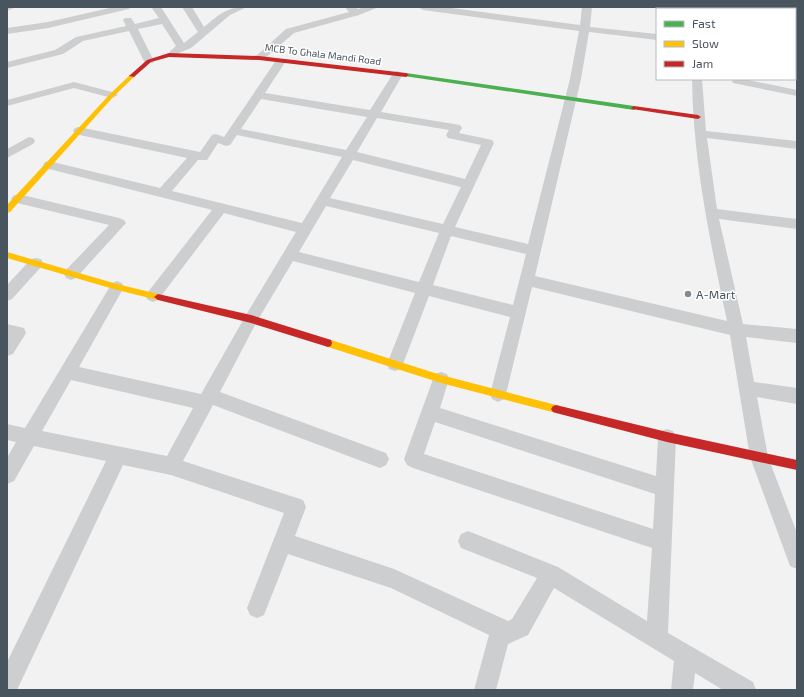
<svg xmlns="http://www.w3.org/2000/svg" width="804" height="697" viewBox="0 0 804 697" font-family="'Exo 2',sans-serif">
	<rect width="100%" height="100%" fill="#f2f2f2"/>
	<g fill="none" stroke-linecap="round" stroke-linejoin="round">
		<!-- street -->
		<path fill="#ccced0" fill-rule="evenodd" d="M7,7H16L7,11Z
			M114,7H131L129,9L48,28L7,34V28L48,22Z
			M151,7H161L184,43L198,32L182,7H192L204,27C220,14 226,7 247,7L230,15L191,48L174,55L169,52L176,46L162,24L138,29L154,61L153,63H145L129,31L83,41L63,54L7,68V62L55,50L76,37L126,26L123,20L125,18H131L135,24L159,18Z
			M345,7H355L358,9L365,7H379L359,15L294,33L263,60H255L254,58L286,29L349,12Z
			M418,7H444L580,25L582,7H592L590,27L657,34V40L589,32L581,79L535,276L727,321C710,241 693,161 692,79H702L706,131L797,141V149L707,138L717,209L797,219V229L719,219L743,324L797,329V343L746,337L754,382L797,388V404L757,397L768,457L797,533V569L790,566L750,457L730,335L532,287L506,394L504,399L498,402L492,399L490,394L510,317L429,296L403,364L401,369L395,371L389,369L387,364L415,293L293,261L256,323L220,392L386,453L389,459L386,465L380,468L213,405L183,461L303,500L306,507L295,536L394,569L508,621L512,619L537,578L461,548L458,541L461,534L468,531L558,567L647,621L652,548L413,468L407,465L404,459L433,379L435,374L441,372L447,374L449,379L440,408L656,476L658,437L661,431L667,429L673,431L676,437L668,633L753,682L756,690H723L695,673L693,690H671L674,661L554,588L528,635L508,644L496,690H474L489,635L391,588L288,554L264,615L257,618L250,615L247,608L284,513L171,475L123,465L17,690H7V662L106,461L34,446L14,481L7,484V458L16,442L7,440V424L25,428L112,283L117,281L122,283L124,287L79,367L201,394L246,315L296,232L224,213L158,300L153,302L148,300L145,296L148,292L212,210L49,169L45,168L43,165L45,162L49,161L160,188L187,158L75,134L73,131L75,128L79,127L200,152L212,135L216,134L224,137L277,59H285L286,61L265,93L370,110L394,72L398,71L403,74L381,112L460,125L462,128L459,133L492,140L494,143L455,227L528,244L570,79L579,31L423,10ZM261,99L367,117L346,150L241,129ZM377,118L449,130L446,135L448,138L481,145L465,179L357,152ZM237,135L342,157L302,223L172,191L198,160H207L218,143L226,146L230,145ZM353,160L461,187L443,224L330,198ZM326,206L439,233L419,282L299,252ZM451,236L526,254L513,305L433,285ZM71,380L193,408L167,456L42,431ZM435,422L655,494L653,529L424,454Z
			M693,7H703V9H693Z
			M733,79H743L797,90V96L733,83L732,81Z
			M74,82L116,93L118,95L112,98L74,88L7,106V100Z
			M29,137L33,138L35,141L33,144L7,158V149Z
			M18,194L119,218L124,220L126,223L76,278L71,280L66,278L64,274L66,270L109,225L13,202L11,199L13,196Z
			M36,258L41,259L43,263L41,267L12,299L7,301V285L31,259Z
			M7,324L24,328L26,333L13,354L7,356Z"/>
		<!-- fast -->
		<path fill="#4caf50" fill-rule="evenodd" d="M406,73L634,106L637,108L634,110L404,76V74Z"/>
		<!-- slow -->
		<path fill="#ffc107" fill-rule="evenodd" d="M130,75L135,76L114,96L10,212L7,213V205L110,94Z
			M7,252L117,284L158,294L162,297L158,300L117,290L7,258Z
			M328,339L441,375L556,405L559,406L561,409L559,412L556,413L441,383L325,346L324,343L325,340Z"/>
		<!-- jam -->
		<path fill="#c62828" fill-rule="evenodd" d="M169,53L259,56L406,73L409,75L406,77L259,60L169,57L151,62L134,77L129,76L147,60Z
			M634,106L698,115L701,117L698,119L632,109L631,108Z
			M158,294L251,315L328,339L331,340L332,343L331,346L328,347L251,323L158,300L154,297Z
			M556,405L667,432L797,460V470L667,442L556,413L553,412L551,409L553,406Z"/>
	</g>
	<!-- markers -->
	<circle fill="#848c92" stroke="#fff" stroke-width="1.5" cx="688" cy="294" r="4"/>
	<g text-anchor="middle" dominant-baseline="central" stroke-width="3" stroke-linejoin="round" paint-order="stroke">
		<!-- far-street labels -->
		<g font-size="10" fill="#49555e" stroke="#fff">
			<text transform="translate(323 54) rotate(7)">MCB To Ghala Mandi Road</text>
		</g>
		<!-- poi labels -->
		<g font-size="12" fill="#49555e" stroke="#fff" text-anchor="start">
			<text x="696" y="294">A-Mart</text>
		</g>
	</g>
	<!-- border -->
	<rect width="804" height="697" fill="none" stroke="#49555e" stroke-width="16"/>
	<!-- legend -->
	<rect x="656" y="8" width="140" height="72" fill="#ffffff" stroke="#b6bbbf"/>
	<rect x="664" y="21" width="20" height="6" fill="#4caf50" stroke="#b6bbbf"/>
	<text x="692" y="28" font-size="12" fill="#49555e">Fast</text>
	<rect x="664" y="41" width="20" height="6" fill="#ffc107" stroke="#b6bbbf"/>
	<text x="692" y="48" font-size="12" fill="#49555e">Slow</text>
	<rect x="664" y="61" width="20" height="6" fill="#c62828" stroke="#b6bbbf"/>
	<text x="692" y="68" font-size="12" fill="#49555e">Jam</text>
</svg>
